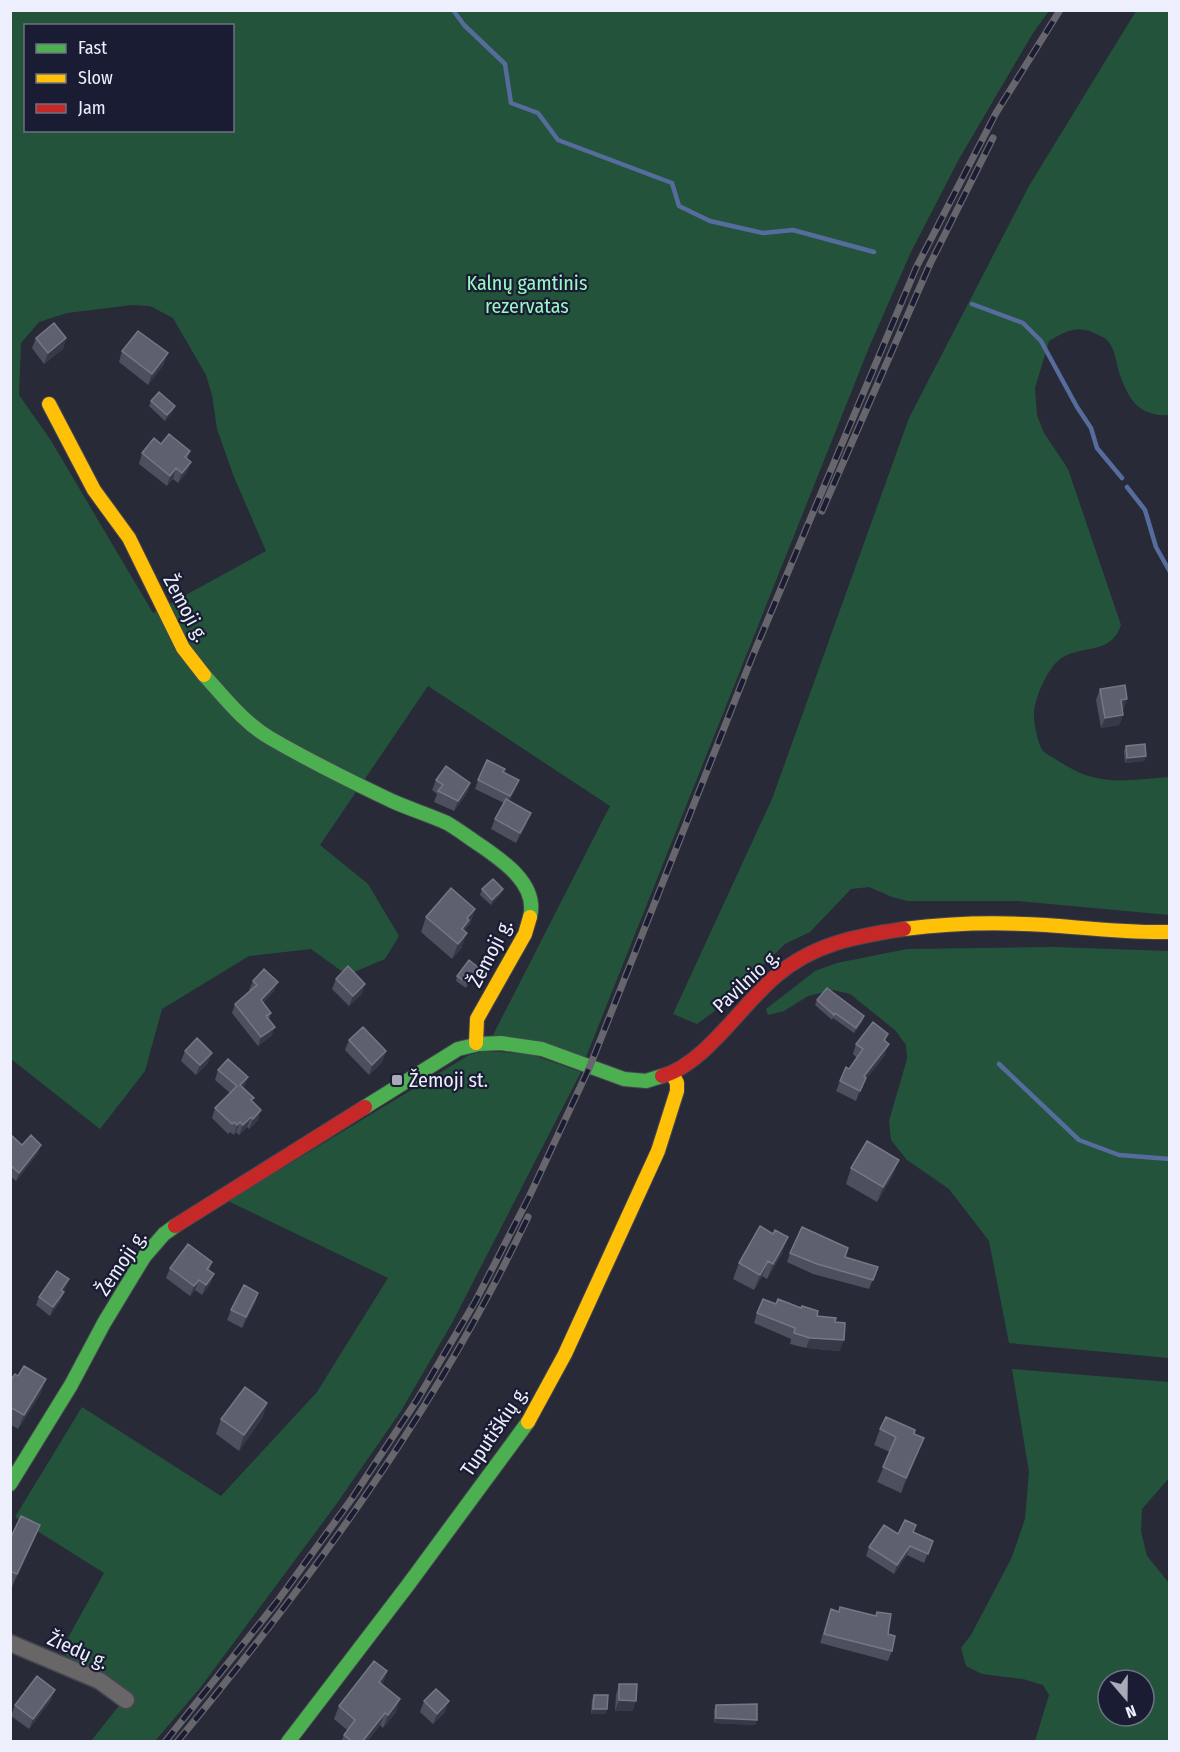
<svg xmlns="http://www.w3.org/2000/svg" width="1180" height="1752" viewBox="0 0 1180 1752" font-family="'Fira Sans Condensed',sans-serif">
	<rect width="100%" height="100%" fill="#282a37"/>
	<!-- green -->
	<path fill="#23543b" fill-rule="evenodd" d="M10,11H1049L1033,33L959,159L911,252L870,345L586,1057L493,1035L610,806L428,686L320,845L368,884L399,936L385,959L347,975L311,949L249,956L162,1009L145,1071L100,1129L11,1059ZM26,26H232V130H26ZM132,305L150,306L173,318L206,375L212,395L217,429L234,477L266,551L153,613L50,439L19,395L21,343L39,322L67,313Z
		M1136,11H1169V415C1139,417 1128,399 1119,372C1116,361 1115,350 1108,341C1105,337 1097,335 1092,332C1076,325 1064,332 1049,341L1035,388L1037,415L1044,433L1068,469L1121,625C1111,656 1081,644 1060,659C1048,668 1035,697 1034,712C1033,720 1038,745 1043,751C1046,754 1052,757 1055,759C1074,771 1087,778 1110,780C1129,782 1150,778 1169,777V915L1018,901H908L892,897L869,887L851,889L810,932L785,944L716,1010L697,1024L673,1014L772,799L909,418L1029,186Z
		M1053,947L1169,951V1358L1009,1343L989,1241L949,1189L907,1160L891,1140L889,1121L907,1059L906,1045L895,1030L850,994L833,990L808,996L784,1011L768,1015L766,1009L815,971L837,963L907,949Z
		M485,1051L530,1054L581,1072L452,1323L401,1411L335,1506L200,1688L155,1741H91L129,1693L60,1652L104,1573L15,1517L82,1407L221,1496L317,1392L388,1278L228,1201L469,1055Z
		M1012,1369L1169,1382V1478L1142,1509L1141,1531L1147,1556L1169,1583V1741H1035L1049,1695L1043,1685L1023,1679L982,1674L966,1666L961,1648L971,1635L1012,1557L1025,1519L1029,1472ZM1108,1680H1144V1716H1108Z"/>
	<g fill="none" stroke-linecap="round" stroke-linejoin="round">
		<!-- stream -->
		<path stroke="#556c9d" stroke-width="4.5" d="M453,10L464,25L505,64L511,103L538,113L558,140L672,183L679,206L710,221L763,233L793,230L874,252
			M972,304L1023,323L1041,341L1077,407L1091,428L1097,448L1122,478
			M1127,487L1145,510L1156,547L1170,572
			M999,1064L1079,1140L1119,1155L1170,1159"/>
		<!-- street casing -->
		<g stroke="#454651" stroke-width="19">
			<path id="street" d="M10,1643L100,1681L126,1700"/>
		</g>
		<!-- fast casing -->
		<g stroke="#454651" stroke-width="16">
			<path id="fast" d="M204,675C224,697 244,723 270,738C308,760 352,782 392,801C410,809 429,815 447,823C456,828 465,835 474,841C497,857 539,882 530,917
				M365,1107L458,1049L479,1044L501,1043L542,1049L624,1079L646,1081L662,1076
				M10,1484L71,1385L104,1323L144,1257L164,1234L175,1226
				M288,1742L408,1585L528,1422"/>
		</g>
		<!-- slow casing -->
		<g stroke="#454651" stroke-width="16">
			<path id="slow" d="M49,404L94,490L129,538L183,648L204,675
				M904,929C951,923 999,922 1046,925C1088,928 1128,933 1170,932
				M476,1043L477,1019L525,934L530,917
				M528,1422L565,1354L658,1151L677,1091V1083L672,1073"/>
		</g>
		<!-- jam casing -->
		<g stroke="#454651" stroke-width="16">
			<path id="jam" d="M662,1076C704,1065 742,1004 776,976C813,944 856,936 904,929
				M175,1226L365,1107"/>
		</g>
		<!-- street -->
		<use href="#street" stroke="#696667" stroke-width="16"/>
		<!-- fast -->
		<use href="#fast" stroke="#4caf50" stroke-width="14"/>
		<!-- slow -->
		<use href="#slow" stroke="#ffc107" stroke-width="14"/>
		<!-- jam -->
		<use href="#jam" stroke="#c62828" stroke-width="14"/>
		<!-- rail casing -->
		<g stroke="#68666d" stroke-width="7">
			<path id="rail" d="M822,511L930,264L993,138
				M165,1742L276,1603L353,1497L417,1400L475,1302L529,1197L590,1066L753,655L916,268L996,113L1060,10
				M177,1742C314,1576 435,1412 528,1217"/>
		</g>
		<!-- rail -->
		<use href="#rail" stroke="#191c33" stroke-width="4.5" stroke-dasharray="14" stroke-linecap="butt"/>
	</g>
	<!-- wall -->
	<path fill="#4d4f5f" d="M36,338H66L63,349L44,364L32,348Z
		M122,351L164,364L148,385L119,362Z
		M151,401L173,411L165,421L149,406Z
		M161,444L190,451L187,459V472L178,483L173,479L167,486L139,464L142,453Z
		M1100,689L1124,709H1122L1123,715L1119,725L1101,728L1096,700Z
		M1126,746L1146,756L1144,761L1125,763L1124,751Z
		M504,772L516,788L509,801L527,823L516,843L491,829L495,819L504,803L475,789L478,780Z
		M436,780L470,783L467,793L454,811L434,802L437,794L432,790Z
		M482,889H503L501,894L491,905L480,895Z
		M475,909L470,924L466,928L465,931L461,949L452,959L421,932L426,917Z
		M477,973L466,988L456,981L457,976Z
		M336,979L362,994L349,1006L332,989Z
		M253,981L274,991L263,1003L271,1013L269,1019L275,1027L271,1036L258,1046L232,1013L235,1004L251,991L249,990Z
		M817,1000L864,1016L862,1022L854,1033L833,1018L832,1020L815,1005Z
		M888,1034L885,1041V1055L866,1079L856,1101L836,1091L840,1081L857,1058L853,1054L856,1044Z
		M349,1040L386,1051L382,1062L369,1075L345,1050Z
		M185,1051L208,1063L196,1075L181,1061Z
		M218,1070L248,1077L243,1088L254,1098L252,1101L258,1120L249,1129L247,1127L239,1135L236,1132L234,1135L230,1132L228,1134L212,1118L215,1108L230,1093L215,1080Z
		M10,1134L22,1145L38,1153L16,1181L10,1176Z
		M851,1168L893,1175L877,1202L846,1184Z
		M782,1253L767,1279L762,1276L754,1290L733,1279L739,1263Z
		M790,1253L845,1257L878,1267L869,1289L813,1274L787,1262Z
		M212,1262L209,1270L214,1274L210,1284L202,1295L195,1290L190,1296L166,1278L170,1268Z
		M66,1287L63,1291L61,1300L50,1316L36,1305L39,1297Z
		M258,1293L255,1303L242,1328L227,1320L231,1310Z
		M776,1304L835,1322L840,1351L806,1348L790,1344L791,1339L754,1323L757,1313Z
		M18,1376L41,1393L18,1429L10,1424V1381Z
		M267,1403L262,1418L239,1451L216,1434L221,1419Z
		M880,1429L914,1434L918,1453L901,1493L877,1482L890,1452L874,1445Z
		M40,1525L34,1540L11,1589L10,1539Z
		M916,1525L914,1532L933,1541L924,1563L907,1555L894,1574L866,1556L869,1547Z
		M831,1609L839,1612L875,1616L877,1612L888,1634L892,1651L888,1661L820,1643Z
		M387,1671L382,1685L396,1712L383,1728L380,1725L367,1742H341L344,1735L347,1730L334,1719L339,1706Z
		M619,1684L633,1711H615L616,1695Z
		M594,1695L607,1709L605,1714H591L592,1700Z
		M51,1700L29,1729L11,1716L15,1705Z
		M424,1701L445,1712L433,1724L420,1712Z
		M716,1705L757,1720L755,1725L714,1723V1710Z"/>
	<!-- shaded-wall -->
	<path fill="#373948" d="M66,338L63,349L44,364L48,353Z
		M168,353L164,364L148,385L152,374Z
		M175,406L173,411L165,421L167,415Z
		M191,462L187,472L178,483L182,473Z
		M176,468L173,479L167,486L170,476Z
		M1127,699L1124,709L1117,710L1121,700Z
		M1123,715L1119,725L1101,728L1105,718Z
		M1146,756L1144,761L1125,763L1127,758Z
		M519,780L516,788L507,804L510,796Z
		M470,783L467,793L454,811L458,801Z
		M531,813L527,823L516,843L520,833Z
		M503,889L501,894L491,905L492,900Z
		M475,909L470,924L466,928L463,935L456,944L467,918Z
		M467,933L461,949L452,959L458,944Z
		M479,968L477,973L466,988L467,983Z
		M278,982L274,991L258,1009L261,1000Z
		M365,984L362,994L349,1006L353,996Z
		M864,1016L862,1022L854,1033L856,1028Z
		M275,1027L271,1036L258,1046L261,1037Z
		M889,1044L885,1055L866,1079L856,1101L864,1076Z
		M386,1051L382,1062L369,1075L372,1065Z
		M212,1053L208,1063L196,1075L200,1065Z
		M248,1077L244,1087L237,1095L240,1085Z
		M261,1110L258,1120L249,1129L253,1119Z
		M251,1117L247,1127L239,1135L243,1125Z
		M240,1122L236,1132L234,1135L237,1125Z
		M41,1145L38,1153L16,1181L19,1173Z
		M899,1160L893,1175L877,1202L883,1187Z
		M788,1237L782,1253L767,1279L773,1264Z
		M768,1261L762,1276L754,1290L760,1275Z
		M214,1274L210,1284L202,1295L206,1285Z
		M69,1279L66,1287L59,1298L61,1290Z
		M199,1280L195,1290L190,1296L194,1286Z
		M64,1292L61,1300L50,1316L53,1307Z
		M258,1293L255,1303L242,1328L246,1317Z
		M810,1338L844,1340L840,1351L806,1348Z
		M46,1379L41,1393L18,1429L24,1415Z
		M267,1403L262,1418L239,1451L244,1435Z
		M924,1438L918,1453L901,1493L906,1478Z
		M40,1525L34,1540L11,1589L17,1574Z
		M910,1546L907,1555L894,1574L897,1565Z
		M387,1671L383,1684L374,1695L379,1682Z
		M55,1690L51,1700L29,1729L33,1719Z
		M400,1699L396,1712L383,1728L388,1715Z
		M619,1700L636,1701L633,1711H615Z
		M449,1701L445,1712L433,1724L437,1714Z
		M593,1709H607L605,1714H591Z
		M385,1713L380,1725L367,1742H362Z
		M716,1718L757,1720L755,1725L714,1723Z"/>
	<!-- building -->
	<path fill="#5e6070" stroke="#757786" stroke-width="1.5" d="M54,323L66,338L48,353L36,338Z
		M138,331L168,353L152,374L122,351Z
		M159,392L175,406L167,415L151,401Z
		M169,434L190,451L185,457L191,462L182,473L176,468L170,476L142,453L154,438L161,444Z
		M1125,685L1127,699L1121,700L1123,715L1105,718L1100,689Z
		M1145,744L1146,756L1127,758L1126,746Z
		M487,760L505,769L503,772L519,780L510,796L478,780Z
		M446,766L470,783L458,801L438,791L443,785L436,780Z
		M506,799L531,813L520,833L495,819Z
		M493,879L503,889L492,900L482,889Z
		M451,888L475,909L467,918L469,920L462,929L467,933L458,944L426,917Z
		M469,960L479,968L467,983L457,976Z
		M348,966L365,984L353,996L336,979Z
		M264,969L278,982L261,1000L271,1013L266,1016L275,1027L261,1037L235,1004L257,985L253,981Z
		M827,988L864,1016L856,1028L835,1013L834,1015L817,1000Z
		M873,1022L888,1034L884,1040L889,1044L864,1076L866,1078L860,1091L840,1081L846,1067L849,1069L863,1049L856,1044Z
		M363,1027L386,1051L372,1065L349,1040Z
		M197,1038L212,1053L200,1065L185,1051Z
		M228,1059L248,1077L240,1085L254,1098L251,1100L261,1110L253,1119L251,1117L243,1125L240,1122L237,1125L234,1122L232,1124L215,1108L237,1086L218,1070Z
		M10,1134L22,1145L31,1135L41,1145L19,1173L10,1165Z
		M867,1141L899,1160L883,1187L851,1168Z
		M760,1226L773,1234L775,1230L788,1237L773,1264L768,1261L760,1275L739,1263Z
		M802,1227L848,1248L845,1257L878,1267L873,1280L817,1264L790,1253Z
		M188,1244L212,1262L207,1269L214,1274L206,1285L199,1280L194,1286L170,1268Z
		M57,1271L69,1279L61,1290L64,1292L53,1307L39,1297Z
		M244,1285L258,1293L246,1317L231,1310Z
		M763,1299L776,1304L778,1299L801,1308L802,1306L818,1311L817,1316L836,1318L835,1322L845,1323L844,1340L810,1338L794,1333L795,1328L757,1313Z
		M24,1366L46,1379L24,1415L10,1407V1381L15,1374L18,1376Z
		M245,1387L267,1403L244,1435L221,1419Z
		M886,1417L915,1430L914,1434L924,1438L906,1478L883,1467L896,1437L880,1429Z
		M21,1516L40,1525L17,1574L10,1571V1539Z
		M905,1520L916,1525L913,1532L933,1541L928,1554L910,1546L897,1565L869,1547L884,1525L898,1534Z
		M840,1607L876,1616L877,1612L891,1614L888,1634L895,1636L892,1651L824,1634L831,1609L839,1612Z
		M374,1661L387,1671L379,1682L400,1699L388,1715L385,1713L362,1742H353L344,1735L355,1720L339,1706Z
		M37,1676L55,1690L33,1719L15,1705Z
		M619,1684H637L636,1701L619,1700Z
		M436,1689L449,1701L437,1714L424,1701Z
		M594,1695H608L607,1709H593Z
		M757,1704V1720L716,1718V1705Z"/>
	<!-- markers -->
	<rect fill="#a8aab7" stroke="#191c33" stroke-width="2" x="391" y="1074" width="12" height="12" rx="3"/>
	<g text-anchor="middle" dominant-baseline="central" stroke-width="4.5" stroke-linejoin="round" paint-order="stroke">
		<!-- park labels -->
		<g font-size="20" fill="#9af7c1" stroke="#191c33">
			<text x="527" y="283">Kalnų gamtinis<tspan x="527" dy="23">rezervatas</tspan></text>
		</g>
		<!-- street labels -->
		<g font-size="20" fill="#edeffc" stroke="#191c33">
			<text transform="translate(186 608) rotate(62)">Žemoji g.</text>
			<text transform="translate(490 953) rotate(-63)">Žemoji g.</text>
			<text transform="translate(746 981) rotate(-43)">Pavilnio g.</text>
			<text transform="translate(121 1263) rotate(-56)">Žemoji g.</text>
			<text transform="translate(494 1431) rotate(-56)">Tuputiškių g.</text>
			<text transform="translate(78 1650) rotate(24)">Žiedų g.</text>
		</g>
		<!-- poi labels -->
		<g font-size="20" fill="#edeffc" stroke="#191c33" text-anchor="start">
			<text x="409" y="1080">Žemoji st.</text>
		</g>
	</g>
	<!-- border -->
	<rect width="1180" height="1752" fill="none" stroke="#edeffc" stroke-width="24"/>
	<!-- legend -->
	<rect x="24" y="24" width="210" height="108" fill="#191c33" stroke="#6e7083" stroke-width="1.5"/>
	<rect x="36" y="44" width="30" height="9" fill="#4caf50" stroke="#6e7083" stroke-width="1.5"/>
	<text x="78" y="54" font-size="18" fill="#edeffc">Fast</text>
	<rect x="36" y="74" width="30" height="9" fill="#ffc107" stroke="#6e7083" stroke-width="1.5"/>
	<text x="78" y="84" font-size="18" fill="#edeffc">Slow</text>
	<rect x="36" y="104" width="30" height="9" fill="#c62828" stroke="#6e7083" stroke-width="1.5"/>
	<text x="78" y="114" font-size="18" fill="#edeffc">Jam</text>
	<!-- north arrow -->
	<g transform="translate(1126 1698) rotate(160)"><circle r="28" fill="#191c33" stroke="#6e7083" stroke-width="1.5"/>
	<path d="M0-4.5L10 22L0 15L-10 22Z" fill="#a8aab7"/>
	<text y="-9" font-size="16" font-weight="bold" text-anchor="middle" fill="#edeffc">N</text>
	</g>
</svg>
